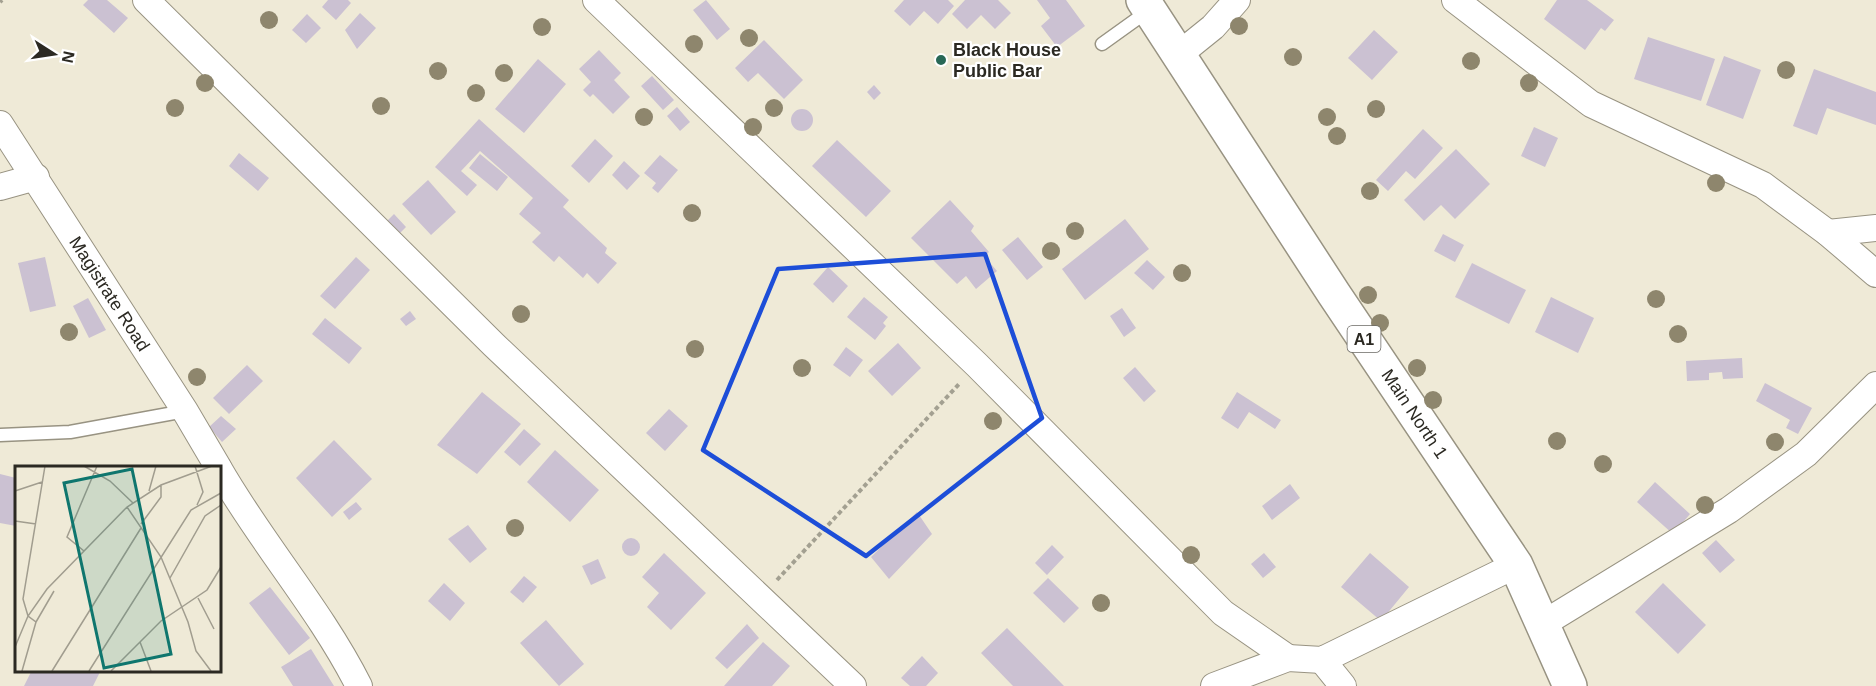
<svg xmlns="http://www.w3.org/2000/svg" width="1876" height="686" viewBox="0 0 1876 686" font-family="Arial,sans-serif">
	<rect width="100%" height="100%" fill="#efead7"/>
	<!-- building -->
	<path fill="#cbc1d2" d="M88,0H107L128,18L114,33L83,5Z
		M328,0H348L351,3L336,20L322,7Z
		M706,0L730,29L717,40L693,10Z
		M904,0H948L954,6L938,24L924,11L910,26L894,11Z
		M965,0H998L1011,13L995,29L981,15L967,29L952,14Z
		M1037,0H1066L1085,26L1057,47L1041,26L1050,18Z
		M1557,0H1587L1614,20L1605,31L1601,28L1585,50L1544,19Z
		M360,13L376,28L357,49L345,30Z
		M307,14L321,28L306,43L292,30Z
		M1374,30L1398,52L1372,80L1348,58Z
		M1648,37L1715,59L1701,101L1634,79Z
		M764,40L803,80L784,99L758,73L748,82L735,68Z
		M599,50L621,73L614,80L630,97L613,114L593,94L590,97L583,90L591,82L579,69Z
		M1724,56L1761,70L1743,119L1706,105Z
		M538,59L566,84L524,133L495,109Z
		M1814,69L1876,92V125L1827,108L1817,135L1793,126Z
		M652,76L674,100L663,110L641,86Z
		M874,85L881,93L874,100L867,92Z
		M677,107L690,122L680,131L667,116Z
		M791 120a11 11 0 1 1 22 0a11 11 0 1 1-22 0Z
		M479,119L569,200L563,207L607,248L605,253L617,263L598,284L587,273L583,278L559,256L554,262L532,242L541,233L519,214L533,198L480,151L461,171L477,185L467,196L435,167Z
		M1534,127L1558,138L1545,167L1521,156Z
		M1423,129L1443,148L1415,179L1406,171L1388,191L1376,180Z
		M595,139L613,156L589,183L571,166Z
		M837,140L891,191L866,217L812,166Z
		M1456,149L1490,184L1455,219L1441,205L1424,221L1404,200Z
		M239,153L269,178L258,191L229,166Z
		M480,154L508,177L497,191L469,168Z
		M660,155L678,170L658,193L652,188L656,183L644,173Z
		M624,161L640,176L627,190L612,175Z
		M428,180L456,212L431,235L402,204Z
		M950,200L974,226L971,231L989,252L984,256L997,271L976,289L966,276L957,284L911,238Z
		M394,214L406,227L397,236L384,224Z
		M1125,219L1149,249L1085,300L1062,269Z
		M1443,234L1464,245L1455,262L1434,251Z
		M1018,237L1043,267L1027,280L1002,250Z
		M45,257L56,306L30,312L18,263Z
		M356,257L370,270L335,309L320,296Z
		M1147,260L1165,277L1153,290L1134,273Z
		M1472,263L1526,290L1509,324L1455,297Z
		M828,267L848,286L833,303L813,284Z
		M864,297L888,317L883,323L886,326L875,340L847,317Z
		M1551,297L1594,318L1578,353L1535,332Z
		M88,298L106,330L89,338L73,306Z
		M1122,308L1136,328L1124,337L1110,316Z
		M410,311L416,319L406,326L400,319Z
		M325,318L362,348L349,364L312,334Z
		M898,343L921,368L892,396L868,371Z
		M846,347L863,360L850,377L833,365Z
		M1742,358L1743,378L1723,379L1722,372L1709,373V380L1687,381L1686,361Z
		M247,365L263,381L229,414L213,398Z
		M1135,367L1156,391L1144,402L1123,378Z
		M1765,383L1812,408L1798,434L1786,428L1790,420L1756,401Z
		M482,392L521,424L477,474L437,445Z
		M1237,392L1281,420L1275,429L1249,412L1238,429L1221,418Z
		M669,409L688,426L665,451L646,433Z
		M221,416L236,429L222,442L209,427Z
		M524,429L541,444L520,466L504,452Z
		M334,440L372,479L332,517L296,478Z
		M555,450L599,490L570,522L527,482Z
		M0,474L16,478V526L0,523Z
		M1655,482L1690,514L1673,534L1637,502Z
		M1290,484L1300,498L1272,520L1262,506Z
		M356,502L362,509L349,520L343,512Z
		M917,512L932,534L889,579L871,557Z
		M468,525L487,549L470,563L448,539Z
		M622 547a9 9 0 1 1 18 0a9 9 0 1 1-18 0Z
		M1716,540L1735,560L1720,573L1702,553Z
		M1052,545L1064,557L1047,575L1035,563Z
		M664,553L706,593L671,630L647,607L659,593L642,577Z
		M1264,553L1276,567L1263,578L1251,564Z
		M1370,553L1409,587L1381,621L1341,587Z
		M598,559L606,578L591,585L582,566Z
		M524,576L537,587L523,603L510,592Z
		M1048,578L1079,608L1064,623L1033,593Z
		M444,583L465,603L450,621L428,601Z
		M1663,583L1706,625L1678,654L1635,612Z
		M270,587L310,638L289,655L249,603Z
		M546,620L584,664L559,686L520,643Z
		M747,624L759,638L727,669L715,658Z
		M1007,628L1064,686H1013L981,653Z
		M763,642L790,666L772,686H724Z
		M311,649L334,686H293L281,667Z
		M922,656L938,673L926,686H910L901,678Z
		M32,670H101L93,686H24Z"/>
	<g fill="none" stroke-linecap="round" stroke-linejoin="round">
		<!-- lane casing -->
		<g stroke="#989382" stroke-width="15">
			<path id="lane" d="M1102,44L1148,11
				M0,435L70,432L185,411"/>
		</g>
		<!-- street casing -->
		<g stroke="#989382" stroke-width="28">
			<g id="street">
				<path d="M146,0L494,345L853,686"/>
				<path d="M596,0L977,365L1223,613L1288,658"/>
				<path d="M1455,0L1591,104L1763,185L1828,233L1876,274"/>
				<path d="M1177,56L1213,27L1237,0"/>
				<path id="s1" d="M0,124L185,411L218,467"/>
				<path d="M0,187L36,177"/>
				<path d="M1828,233L1876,228"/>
				<path d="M219,469C262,544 320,609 359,686"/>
				<path d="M1541,625L1729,510L1806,454L1876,385"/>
				<path d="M1322,660L1343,686"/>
				<path d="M1214,686L1288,658L1322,660L1516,565"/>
			</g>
		</g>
		<!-- primary casing -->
		<g stroke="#989382" stroke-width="36">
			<g id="primary">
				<path id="s2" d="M1143,0L1334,294L1516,565L1570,686"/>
			</g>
		</g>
		<!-- path -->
		<path stroke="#a3a091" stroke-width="4" stroke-dasharray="4.5 3" stroke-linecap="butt" d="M0,2L2,0
			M777,580L960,383"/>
		<!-- lane -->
		<use href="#lane" stroke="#fff" stroke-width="12"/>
		<!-- street -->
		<use href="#street" stroke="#fff" stroke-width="26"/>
		<!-- primary -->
		<use href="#primary" stroke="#fff" stroke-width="33"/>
	</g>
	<!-- trees -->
	<g fill="#8e866d">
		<circle cx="269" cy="20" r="9"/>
		<circle cx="1239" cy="26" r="9"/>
		<circle cx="542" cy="27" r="9"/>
		<circle cx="749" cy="38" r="9"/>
		<circle cx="694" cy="44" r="9"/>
		<circle cx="1293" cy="57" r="9"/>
		<circle cx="1471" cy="61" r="9"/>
		<circle cx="1786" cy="70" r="9"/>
		<circle cx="438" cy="71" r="9"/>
		<circle cx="504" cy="73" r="9"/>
		<circle cx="205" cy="83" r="9"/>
		<circle cx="1529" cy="83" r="9"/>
		<circle cx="476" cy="93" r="9"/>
		<circle cx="381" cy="106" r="9"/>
		<circle cx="175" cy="108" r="9"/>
		<circle cx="774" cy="108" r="9"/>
		<circle cx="1376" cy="109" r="9"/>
		<circle cx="644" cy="117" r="9"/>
		<circle cx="1327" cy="117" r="9"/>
		<circle cx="753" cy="127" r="9"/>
		<circle cx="1337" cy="136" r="9"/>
		<circle cx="1716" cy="183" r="9"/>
		<circle cx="1370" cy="191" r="9"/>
		<circle cx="692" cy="213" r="9"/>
		<circle cx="1075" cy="231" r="9"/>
		<circle cx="1051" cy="251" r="9"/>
		<circle cx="1182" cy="273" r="9"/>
		<circle cx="1368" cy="295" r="9"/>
		<circle cx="1656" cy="299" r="9"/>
		<circle cx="521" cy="314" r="9"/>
		<circle cx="1380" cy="323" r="9"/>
		<circle cx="69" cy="332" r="9"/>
		<circle cx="1678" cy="334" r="9"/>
		<circle cx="695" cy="349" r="9"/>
		<circle cx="802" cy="368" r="9"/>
		<circle cx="1417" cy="368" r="9"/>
		<circle cx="197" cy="377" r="9"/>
		<circle cx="1433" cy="400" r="9"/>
		<circle cx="993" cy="421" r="9"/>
		<circle cx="1557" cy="441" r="9"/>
		<circle cx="1775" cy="442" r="9"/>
		<circle cx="1603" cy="464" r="9"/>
		<circle cx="1705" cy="505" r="9"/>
		<circle cx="515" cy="528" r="9"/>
		<circle cx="1191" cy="555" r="9"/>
		<circle cx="1101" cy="603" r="9"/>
	</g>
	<!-- marked area -->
	<path fill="none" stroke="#1d4ed8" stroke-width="4.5" stroke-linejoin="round" d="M985,254L1042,418L866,556L703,450L778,269Z"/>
	<!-- markers -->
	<circle fill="#286856" stroke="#fff" stroke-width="2" cx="941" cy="60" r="6"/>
	<g text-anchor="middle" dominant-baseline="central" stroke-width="4.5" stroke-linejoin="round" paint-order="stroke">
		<!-- shield labels -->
		<rect fill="#fff" stroke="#6b6964" stroke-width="1.5" x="1347.5" y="326" width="33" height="26" rx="4.5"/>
		<g font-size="16" font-weight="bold" fill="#2b2922">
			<text x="1364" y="339">A1</text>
		</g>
		<!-- poi labels -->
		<g font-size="18" font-weight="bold" fill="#2b2922" stroke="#fff" text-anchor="start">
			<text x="953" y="50">Black House<tspan x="953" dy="21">Public Bar</tspan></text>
		</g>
		<!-- street labels -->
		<g font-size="18" fill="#2b2922" stroke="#fff">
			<text stroke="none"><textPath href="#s1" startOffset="202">Magistrate Road</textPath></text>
			<text stroke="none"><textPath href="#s2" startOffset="495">Main North 1</textPath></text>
		</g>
	</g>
	<!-- overview -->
	<g transform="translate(15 466)">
		<rect width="206" height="206" fill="#efead7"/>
		<path fill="none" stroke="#a19d8f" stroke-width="1.5" d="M69,0L95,15L118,37M180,0L188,26L182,39M0,25L27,16M134,25L141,0M112,41L146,91L173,156L181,185L196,205M0,55L21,58M126,58L146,31V19M69,85L52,71L82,0M155,112L190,50L206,39M183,132L199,163M21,156L39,125M125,176L136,205M0,181L13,150L32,123L112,41L146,19L197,0M7,205L21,156L13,150L8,133L30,0M37,205L126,62M74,205L176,44L206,27M96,205L146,155L192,124L206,101"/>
		<path fill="#0f766e" fill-opacity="0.15" stroke="#0f766e" stroke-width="3" d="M117,3L156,188L89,202L49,17Z"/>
		<rect width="206" height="206" fill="none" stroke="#2b2922" stroke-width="3"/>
	</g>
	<!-- north arrow -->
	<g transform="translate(54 54) rotate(102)" stroke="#ffffff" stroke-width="4.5" paint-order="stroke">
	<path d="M0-4.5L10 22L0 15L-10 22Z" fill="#2b2922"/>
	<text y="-9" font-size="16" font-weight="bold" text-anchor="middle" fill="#2b2922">N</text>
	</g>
</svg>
